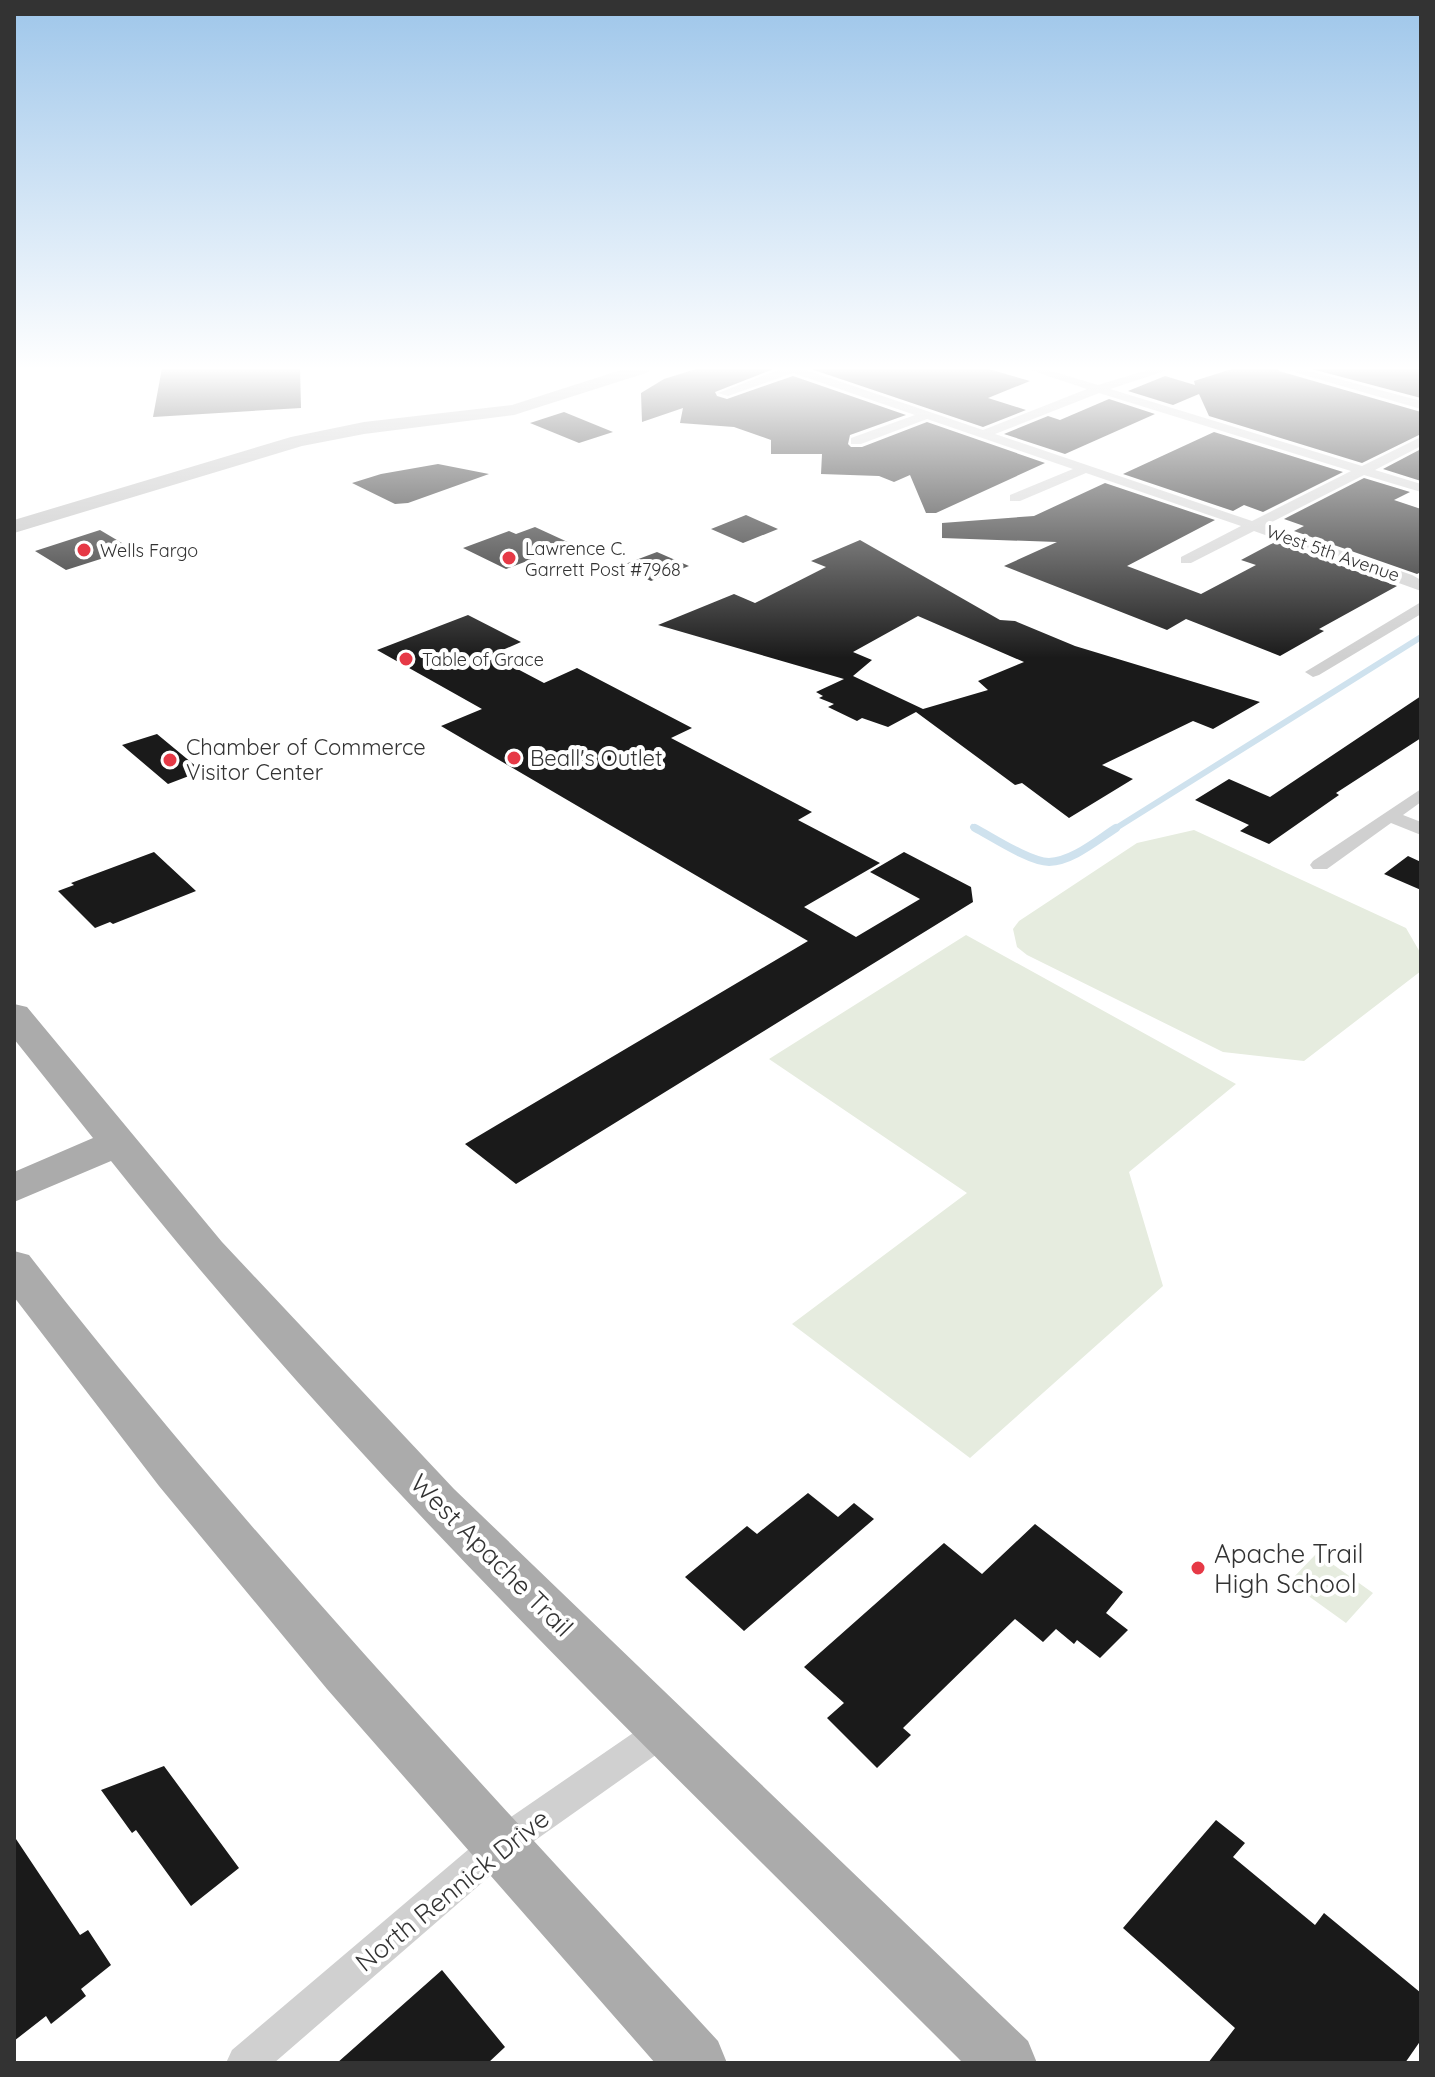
<svg xmlns="http://www.w3.org/2000/svg" width="1435" height="2077" viewBox="0 0 1435 2077" font-family="Quicksand,sans-serif">
	<rect width="100%" height="100%" fill="#fff"/>
	<!-- green -->
	<path fill="#e6ecdf" d="M1194,830L1406,928L1421,954V971L1304,1061L1223,1052L1027,955L1017,947L1013,929L1019,921L1137,843Z
		M966,935L1236,1084L1129,1172L1163,1286L970,1458L792,1324L967,1193L769,1059Z
		M1317,1553L1373,1593L1346,1623L1289,1582Z"/>
	<g fill="none" stroke-linecap="round" stroke-linejoin="round">
		<!-- stream-far1 -->
		<path stroke="#cfe2ee" stroke-width="6" d="M973,827L979,830
			M1113,830L1421,637"/>
		<!-- stream -->
		<path stroke="#cfe2ee" stroke-width="8" d="M975,828C992,837 1030,862 1049,862C1073,861 1097,840 1116,828"/>
	</g>
	<!-- building -->
	<path fill="#1a1a1a" fill-rule="evenodd" d="M162,368H300L301,408L153,417Z
		M699,368H776L715,392L717,396L727,399L793,376L906,415L850,435L848,444L851,447H862L927,422L1045,463L936,513H926L910,475L894,482L879,476L821,474L822,454H771V440L734,427L680,423L683,408L642,422L641,393L664,379Z
		M808,368H985L1030,381L988,398L1026,410L983,427Z
		M1235,368H1277L1279,371L1421,412V434L1362,463L1209,416L1199,394L1173,405L1128,391L1165,376L1195,385L1194,381Z
		M1308,368H1421V398Z
		M1109,399L1155,414L1065,454L1004,434L1048,416L1060,420Z
		M564,412L613,432L579,443L530,423Z
		M1214,432L1343,472L1263,512L1244,505L1233,511L1123,474Z
		M1421,449V481L1383,469Z
		M438,464L489,474L408,503L395,504L352,483L381,474Z
		M1364,478L1410,492L1394,500L1421,509V572L1417,574L1294,531L1304,526L1284,519Z
		M1105,483L1215,520L1127,566L1201,594L1256,565L1241,560L1275,542L1397,586L1319,629L1324,631L1280,656L1186,619L1167,630L1004,566L1057,542L942,538V523L1034,516Z
		M746,515L778,529L743,543L711,529Z
		M535,527L572,544L506,569L463,548L509,531L516,534Z
		M100,530L132,549L66,570L35,551Z
		M860,540L1000,620L1015,621L1075,646L1260,702L1213,729L1193,721L1102,765L1133,779L1069,818L1022,783L1015,785L916,712L888,727L862,718L857,721L828,707L834,704L819,698L823,696L816,692L844,679L658,625L734,594L755,603L826,567L811,561ZM918,616L1024,662L978,681L988,690L923,709L853,676L872,660L853,652Z
		M657,552L689,566L651,581L620,566Z
		M468,615L521,642L491,655L544,683L577,668L692,728L671,738L812,812L798,820L880,863L804,907L856,937L920,899L870,872L904,852L971,887L973,902L516,1184L465,1144L808,941L441,726L482,709L377,650Z
		M1421,696V738L1336,793L1339,795L1269,844L1240,831L1249,825L1195,800L1229,779L1270,797Z
		M157,734L192,763L202,771L168,784L122,745Z
		M154,852L196,891L113,924L110,922L95,928L58,891L74,885L71,883Z
		M1408,856L1421,862V890L1384,874Z
		M808,1493L838,1517L854,1503L874,1519L744,1631L685,1577L747,1526L757,1534Z
		M1035,1524L1123,1592L1106,1613L1128,1630L1100,1658L1077,1640L1074,1644L1056,1629L1043,1642L1015,1619L903,1728L911,1735L877,1768L827,1718L844,1703L804,1667L944,1543L982,1574Z
		M164,1766L239,1868L191,1906L136,1830L132,1833L101,1790Z
		M1216,1820L1245,1843L1233,1857L1315,1925L1324,1913L1421,1993V2040L1405,2063H1208L1235,2028L1123,1928Z
		M14,1836L80,1935L88,1930L111,1965L81,1989L86,1996L51,2024L46,2016L14,2041Z
		M442,1970L505,2047L488,2063H337Z"/>
	<g fill="none" stroke-linecap="round" stroke-linejoin="round">
		<!-- street -->
		<path fill="#d0d0d0" fill-rule="evenodd" d="M783,368H800L983,430L1087,389L1024,368H1041L1098,385L1154,368H1174L1110,389L1362,466L1421,437V446L1375,470L1421,484V492L1364,475L1266,525L1412,575L1421,580V591L1254,531L1191,563H1181V557L1241,526L1086,473L1020,501H1010V495L1073,469L927,419L861,444H851V438L915,415L793,373L728,396L718,393ZM1099,393L1351,471L1252,521L995,434Z
			M1280,368H1298L1421,401V409Z
			M1421,602V614L1319,675L1313,677L1305,672Z
			M1421,789V802L1403,815L1421,822V835L1391,823L1327,869H1313L1310,865L1313,861Z
			M666,1714L677,1718L682,1729L677,1740L513,1856L274,2063H226L232,2050L489,1832L655,1718Z"/>
		<!-- secondary -->
		<path fill="#bdbdbd" fill-rule="evenodd" d="M627,368H652L649,372L514,415L364,434L302,446L14,533V520L291,437L364,422L512,405Z"/>
		<!-- primary -->
		<path fill="#ababab" fill-rule="evenodd" d="M14,1004L27,1007L222,1242L454,1489L1028,2041L1037,2063H963C671,1770 368,1485 111,1161L14,1202V1172L93,1138L14,1039Z
			M14,1251L29,1255C243,1531 482,1784 718,2041L727,2063H655L327,1689L159,1486L14,1297Z"/>
	</g>
	<!-- sky -->
	<linearGradient id="sky" x2="0" y2="1"><stop stop-color="#9ec6ea"/><stop offset="0.56" stop-color="#fff"/><stop offset="1" stop-color="#fff" stop-opacity="0"/></linearGradient>
	<rect width="1435" height="658" fill="url(#sky)"/>
	<!-- markers -->
	<g fill="#e63946" stroke="#fff" stroke-width="3">
		<circle cx="84" cy="550" r="8"/>
		<circle cx="509" cy="558" r="8"/>
		<circle cx="406" cy="659" r="8"/>
		<circle cx="514" cy="758" r="8"/>
		<circle cx="170" cy="760" r="8"/>
		<circle cx="1198" cy="1568" r="8"/>
	</g>
	<g text-anchor="middle" dominant-baseline="central" stroke-width="8" stroke-linejoin="round" paint-order="stroke">
		<!-- far-poi labels -->
		<g font-size="18" fill="#333" stroke="#fff" text-anchor="start">
			<text x="525" y="548">Lawrence C.<tspan x="525" dy="21">Garrett Post #7968</tspan></text>
			<text x="100" y="550">Wells Fargo</text>
			<text x="422" y="659">Table of Grace</text>
		</g>
		<!-- far-street labels -->
		<g font-size="18" fill="#333" stroke="#fff">
			<text transform="translate(1333 553) rotate(19)">West 5th Avenue</text>
		</g>
		<!-- poi labels -->
		<g font-size="22" fill="#333" stroke="#fff" text-anchor="start">
			<text x="186" y="747">Chamber of Commerce<tspan x="186" dy="25">Visitor Center</tspan></text>
			<text x="530" y="758">Beall's Outlet</text>
		</g>
		<!-- near-poi labels -->
		<g font-size="26" fill="#333" stroke="#fff" text-anchor="start">
			<text x="1214" y="1553">Apache Trail<tspan x="1214" dy="30">High School</tspan></text>
		</g>
		<!-- near-street labels -->
		<g font-size="26" fill="#333" stroke="#fff">
			<text transform="translate(492 1555) rotate(45)">West Apache Trail</text>
			<text transform="translate(452 1890) rotate(-39)">North Rennick Drive</text>
		</g>
	</g>
	<!-- border -->
	<rect width="1435" height="2077" fill="none" stroke="#333333" stroke-width="32"/>
</svg>
